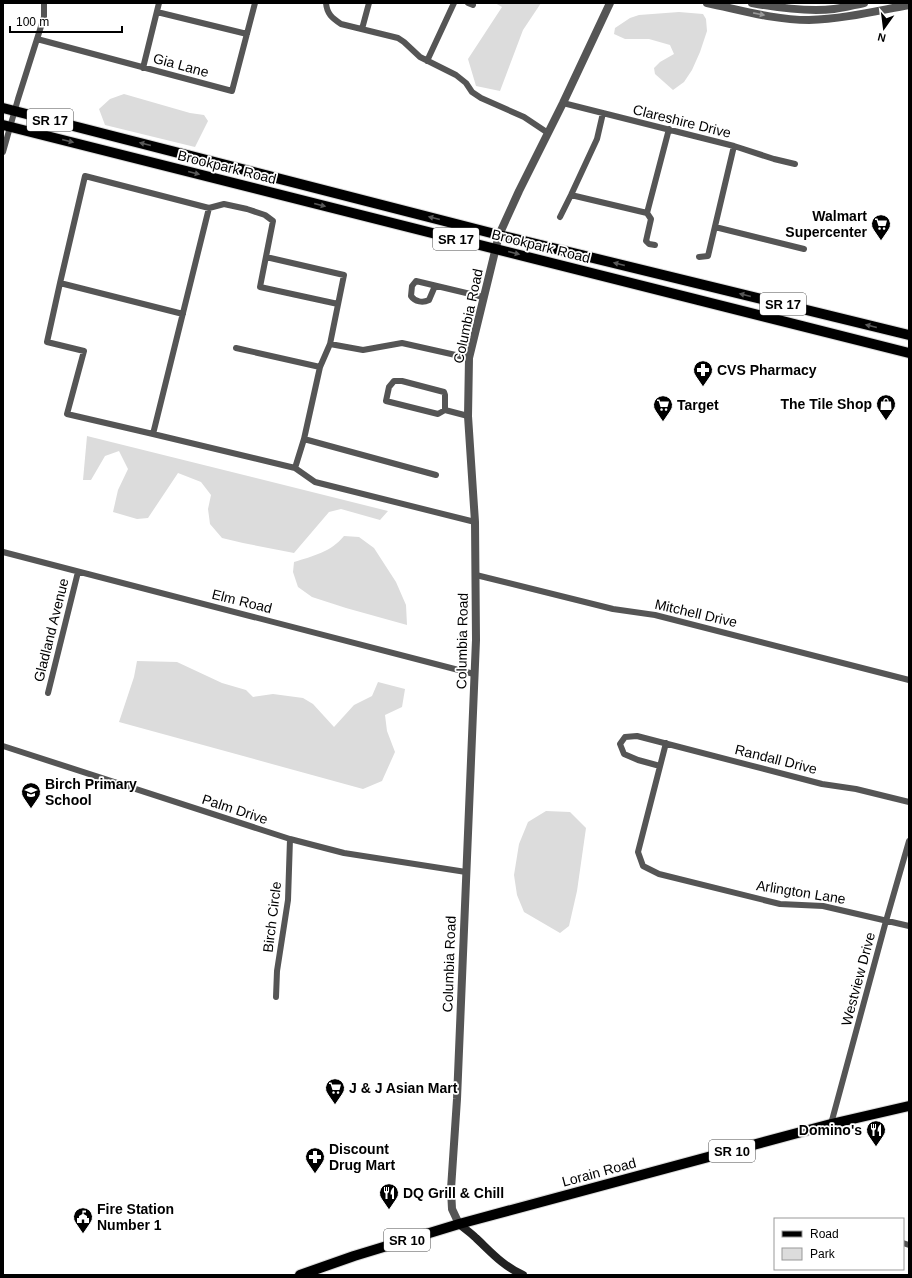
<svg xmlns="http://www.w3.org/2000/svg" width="912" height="1278" viewBox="0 0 912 1278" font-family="Helvetica,sans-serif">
	<rect width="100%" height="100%" fill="#fff"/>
	<!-- green -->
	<path fill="#dcdcdc" d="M495,3H541L523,30L500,91L476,86L468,59L502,7Z
		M679,12L703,14L706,19L707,31L700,52L692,70L684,82L673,90L655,74L654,68L660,62L674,54L670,45L649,39H625L614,34L615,28L630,18L639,15Z
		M124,94L190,113L204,115L208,121L195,147L105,125L99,109L110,99Z
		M87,436L388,511L380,520L341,509L329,512L294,553L243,543L222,538L210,524L208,509L211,495L201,482L178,473L148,518L137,519L113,512L118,490L128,469L119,451L105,456L91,480H83Z
		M344,536L359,537L374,548L396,582L406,605L407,625L346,608L312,597L298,587L293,572L294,562C313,556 331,552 344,536Z
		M137,661L177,662L222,683L246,690L253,697L273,694L303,698L313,704L334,727L354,705L372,696L378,682L405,689L402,707L385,715L387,731L395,752L382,781L363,789L119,722L134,677Z
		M546,811L570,812L586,828L577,891L569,926L560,933L524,912L517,895L514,875L519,844L528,822Z"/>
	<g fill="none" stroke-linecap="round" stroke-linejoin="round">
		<!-- primary casing -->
		<g stroke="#dbdbdb" stroke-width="12">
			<path id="primary" d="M3,108L499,235L909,335
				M3,125L909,353
				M300,1275L354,1256L459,1224L831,1124L909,1106"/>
		</g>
		<!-- minor -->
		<path stroke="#555" stroke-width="6" d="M326,3C327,14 332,18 341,24L398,38L404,42L420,57L456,75L466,83L472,92L481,98L524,117L548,133
			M468,3L473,5
			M157,12L247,34
			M362,29L369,3
			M37,39L232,91L255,3
			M427,61L454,3
			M143,68L159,3
			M563,103L734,146L774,159L795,164
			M3,152L18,99L44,17V4
			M571,195L647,213L669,129
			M647,213L651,219L646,241L649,244L655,245
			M560,217L571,195L597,139L603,113
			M715,227L804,249
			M266,257L344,275L330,344L320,367L304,439L295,468
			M699,257L708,256L734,146
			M60,283L183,314
			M435,286L429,300C423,303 415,302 411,296L412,286L416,281L483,297
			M338,304L260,287L273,221L265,215L247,209L224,204L209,208L85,176L60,283L47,342L84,351L67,414L153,434L295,468L315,482L475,522
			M330,344L363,350L402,343L469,358
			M236,348L320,367
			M445,410V395L444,392L402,381H394L389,387L386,401L438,414L445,410L468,416
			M153,434L209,208
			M304,439L436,475
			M3,552L474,674
			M476,575L613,609L655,615L909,680
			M48,693L78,572
			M666,743L638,852L643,866L659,874L780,904L823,906L909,926
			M3,746L290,839L344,853L466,872
			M660,766L638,760L624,754L620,744L625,737L637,736L822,784L856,789L909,802
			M276,997L277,971L288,900L290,839
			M831,1124L886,921L909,841
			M903,1243L909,1245"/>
		<!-- tertiary -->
		<path stroke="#555" stroke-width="8" d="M707,3C741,10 774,20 809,20C843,19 876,11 909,5
			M752,3C779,8 807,12 834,9C844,8 854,5 864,3
			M459,1224L452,1209L451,1189L457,1099L476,640L475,522L468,416L469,358L499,235L519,191L563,103L610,3"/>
		<!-- secondary -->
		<path stroke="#222" stroke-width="8" d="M459,1224C465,1229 471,1233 476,1238C491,1252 503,1266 523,1275"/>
		<!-- primary -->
		<use href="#primary" stroke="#000" stroke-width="10"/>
	</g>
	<!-- one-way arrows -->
	<defs><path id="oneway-solid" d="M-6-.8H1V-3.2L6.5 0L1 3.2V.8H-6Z"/></defs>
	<use fill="#999" href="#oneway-solid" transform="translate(759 14) rotate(11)"/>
	<g fill="#595959">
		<use href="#oneway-solid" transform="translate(68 141) rotate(14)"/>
		<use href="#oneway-solid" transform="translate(145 144) rotate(-166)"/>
		<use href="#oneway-solid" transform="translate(194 173) rotate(14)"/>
		<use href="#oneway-solid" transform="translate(320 205) rotate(14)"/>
		<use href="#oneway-solid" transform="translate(434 218) rotate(-166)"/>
		<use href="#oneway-solid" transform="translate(514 253) rotate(14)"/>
		<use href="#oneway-solid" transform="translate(619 264) rotate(-166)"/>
		<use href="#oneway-solid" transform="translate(745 295) rotate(-166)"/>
		<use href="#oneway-solid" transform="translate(871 326) rotate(-166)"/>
	</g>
	<!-- icons -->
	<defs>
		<g id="supermarket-pin" transform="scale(1)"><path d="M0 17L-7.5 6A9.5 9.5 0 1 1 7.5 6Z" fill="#000" stroke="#fff"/><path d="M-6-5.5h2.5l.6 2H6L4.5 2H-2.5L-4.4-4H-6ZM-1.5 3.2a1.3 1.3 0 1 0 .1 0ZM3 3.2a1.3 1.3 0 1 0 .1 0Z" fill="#fff"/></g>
		<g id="pharmacy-pin" transform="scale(1)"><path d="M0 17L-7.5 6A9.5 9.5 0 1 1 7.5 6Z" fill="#000" stroke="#fff"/><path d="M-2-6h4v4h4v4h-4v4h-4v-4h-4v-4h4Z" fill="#fff"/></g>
		<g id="shop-pin" transform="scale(1)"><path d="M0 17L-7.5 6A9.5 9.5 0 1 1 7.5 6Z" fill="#000" stroke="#fff"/><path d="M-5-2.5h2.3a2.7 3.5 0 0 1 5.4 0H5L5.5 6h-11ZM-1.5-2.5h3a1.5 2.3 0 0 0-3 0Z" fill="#fff"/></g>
		<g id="school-pin" transform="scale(1)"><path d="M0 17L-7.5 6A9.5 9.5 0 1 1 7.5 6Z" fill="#000" stroke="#fff"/><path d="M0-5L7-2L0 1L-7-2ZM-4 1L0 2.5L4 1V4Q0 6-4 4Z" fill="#fff"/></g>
		<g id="restaurant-pin" transform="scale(1)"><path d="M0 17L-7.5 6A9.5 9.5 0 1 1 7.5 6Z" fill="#000" stroke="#fff"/><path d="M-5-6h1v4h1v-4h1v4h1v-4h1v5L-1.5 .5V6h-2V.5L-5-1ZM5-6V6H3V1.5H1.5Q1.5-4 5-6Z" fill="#fff"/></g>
		<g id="civic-pin" transform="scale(1)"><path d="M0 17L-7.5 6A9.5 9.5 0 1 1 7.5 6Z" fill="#000" stroke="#fff"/><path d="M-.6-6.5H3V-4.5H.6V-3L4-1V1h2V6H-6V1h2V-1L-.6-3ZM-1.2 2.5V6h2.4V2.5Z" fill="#fff"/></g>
	</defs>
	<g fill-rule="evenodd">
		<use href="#supermarket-pin" x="881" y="224"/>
		<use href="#pharmacy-pin" x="703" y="370"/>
		<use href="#shop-pin" x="886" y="404"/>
		<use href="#supermarket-pin" x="663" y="405"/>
		<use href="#school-pin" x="31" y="792"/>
		<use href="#supermarket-pin" x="335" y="1088"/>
		<use href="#restaurant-pin" x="876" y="1130"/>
		<use href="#pharmacy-pin" x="315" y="1157"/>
		<use href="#restaurant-pin" x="389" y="1193"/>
		<use href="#civic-pin" x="83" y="1217"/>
	</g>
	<g text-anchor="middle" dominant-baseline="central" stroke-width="3.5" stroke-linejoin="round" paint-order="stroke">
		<!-- shield labels -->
		<g fill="#fff" stroke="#4c4c4c" stroke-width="1">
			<rect x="27" y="109" width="46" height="22" rx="3"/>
			<rect x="433" y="228" width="46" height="22" rx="3"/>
			<rect x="760" y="293" width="46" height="22" rx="3"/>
			<rect x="709" y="1140" width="46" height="22" rx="3"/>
			<rect x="384" y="1229" width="46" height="22" rx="3"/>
		</g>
		<g font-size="13" font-weight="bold" fill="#000">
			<text x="50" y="120">SR 17</text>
			<text x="456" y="239">SR 17</text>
			<text x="783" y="304">SR 17</text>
			<text x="732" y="1151">SR 10</text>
			<text x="407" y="1240">SR 10</text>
		</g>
		<!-- street labels -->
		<g font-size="14" fill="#000" stroke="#fff">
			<text transform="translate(181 65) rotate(15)">Gia Lane</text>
			<text transform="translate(682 121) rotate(14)">Clareshire Drive</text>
			<text transform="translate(227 167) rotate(14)">Brookpark Road</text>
			<text transform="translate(541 246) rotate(14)">Brookpark Road</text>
			<text transform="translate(468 316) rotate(-78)">Columbia Road</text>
			<text transform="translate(242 601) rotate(14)">Elm Road</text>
			<text transform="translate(696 613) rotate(13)">Mitchell Drive</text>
			<text transform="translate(51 630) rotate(-76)">Gladland Avenue</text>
			<text transform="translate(462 641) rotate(-89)">Columbia Road</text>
			<text transform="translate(776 759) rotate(14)">Randall Drive</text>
			<text transform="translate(235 809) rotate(18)">Palm Drive</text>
			<text transform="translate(801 892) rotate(9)">Arlington Lane</text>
			<text transform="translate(272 917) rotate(-83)">Birch Circle</text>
			<text transform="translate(449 964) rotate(-88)">Columbia Road</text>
			<text transform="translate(858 979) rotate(-75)">Westview Drive</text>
			<text transform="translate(599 1172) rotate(-15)">Lorain Road</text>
		</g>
		<!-- poi labels -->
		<g font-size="14" font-weight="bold" fill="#000" stroke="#fff" text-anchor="start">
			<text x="867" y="216" text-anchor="end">Walmart<tspan x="867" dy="16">Supercenter</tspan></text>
			<text x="717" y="370">CVS Pharmacy</text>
			<text x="872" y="404" text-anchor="end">The Tile Shop</text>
			<text x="677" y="405">Target</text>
			<text x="45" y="784">Birch Primary<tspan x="45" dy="16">School</tspan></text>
			<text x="349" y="1088">J &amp; J Asian Mart</text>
			<text x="862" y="1130" text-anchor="end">Domino's</text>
			<text x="329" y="1149">Discount<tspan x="329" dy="16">Drug Mart</tspan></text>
			<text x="403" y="1193">DQ Grill &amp; Chill</text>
			<text x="97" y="1209">Fire Station<tspan x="97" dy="16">Number 1</tspan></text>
		</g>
	</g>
	<!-- border -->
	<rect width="912" height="1278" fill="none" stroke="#000000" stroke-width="8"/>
	<!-- legend -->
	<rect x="774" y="1218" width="130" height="52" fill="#ffffff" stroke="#999999"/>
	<rect x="782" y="1231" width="20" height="6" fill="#000000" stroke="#999999"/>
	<text x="810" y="1238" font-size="12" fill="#000000">Road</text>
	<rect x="782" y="1248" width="20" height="12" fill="#dcdcdc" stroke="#999999"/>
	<text x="810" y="1258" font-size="12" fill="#000000">Park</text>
	<!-- north arrow -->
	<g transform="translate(884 28) rotate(194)" stroke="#ffffff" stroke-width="3" paint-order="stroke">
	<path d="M0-3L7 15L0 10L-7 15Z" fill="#000000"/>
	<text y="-6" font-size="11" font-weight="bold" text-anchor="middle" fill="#000000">N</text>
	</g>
	<!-- scale -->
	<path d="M10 26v6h112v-6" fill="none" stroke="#000000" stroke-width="2"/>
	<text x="16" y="26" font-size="12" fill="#000000" stroke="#ffffff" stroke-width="3" paint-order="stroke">100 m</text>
</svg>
